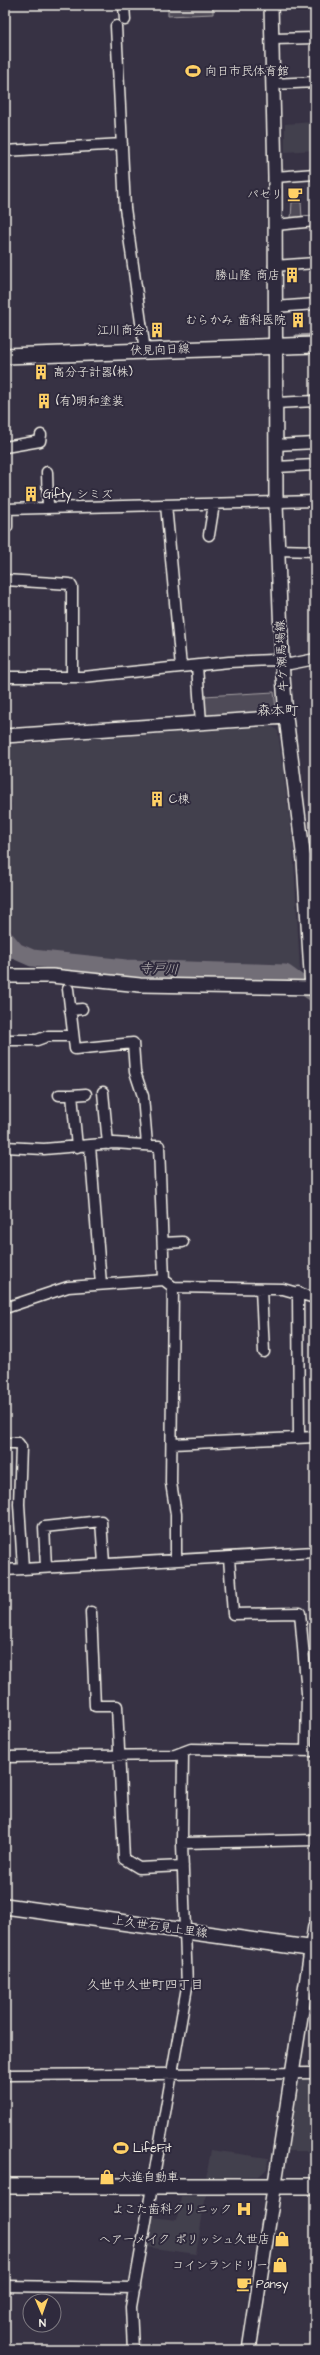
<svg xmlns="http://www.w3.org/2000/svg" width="320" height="2355" viewBox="0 0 320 2355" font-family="'Architects Daughter','Klee One',sans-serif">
	<rect width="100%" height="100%" fill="#373244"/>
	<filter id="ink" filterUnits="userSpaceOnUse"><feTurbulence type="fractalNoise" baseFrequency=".025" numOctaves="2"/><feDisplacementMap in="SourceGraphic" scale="8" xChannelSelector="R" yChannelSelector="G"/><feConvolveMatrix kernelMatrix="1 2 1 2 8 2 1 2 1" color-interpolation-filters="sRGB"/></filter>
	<g filter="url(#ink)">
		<!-- built -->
		<path fill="#433f4e" d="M315,122V150L285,152V124Z
			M272,726L278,731L293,844L300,972L284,965L151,962L34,951L16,941L5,917L12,804L9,790L5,785V745Z
			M300,2079H315V2151H287Z
			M211,2150L268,2158L267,2169L259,2176L206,2178Z
			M206,2195L196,2254L146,2247L152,2217L177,2220L181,2196Z"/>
		<!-- green -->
		<path fill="#504b59" stroke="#a29ea0" d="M168,5H213V14L168,16Z
			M292,202H301L302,218H291Z
			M274,692L276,708L271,713L209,717L205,713L204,696Z"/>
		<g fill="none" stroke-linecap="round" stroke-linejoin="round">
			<!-- stream -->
			<path stroke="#a6a2a4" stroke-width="3" d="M296,336L315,335
				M314,810H315"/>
			<!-- river -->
			<path stroke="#726e77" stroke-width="17" d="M5,938L16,951L32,958L126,968L285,973L315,994"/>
			<!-- minor casing -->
			<g stroke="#f4f1e8" stroke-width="13">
				<path id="minor" d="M124,5L125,20
					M116,26L125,208L145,351
					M273,39L315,38
					M273,84L315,82
					M5,151L122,144
					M275,177L315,174
					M276,225L315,221
					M274,266L315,263
					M275,307L315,304
					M276,403L315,401
					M276,445L315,443
					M5,447L40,441L41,435
					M276,467L315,465
					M47,472L48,507
					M166,505L181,667
					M5,509L315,501
					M7,509V527
					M209,535L214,504
					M278,550L315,551
					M5,580L70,584L72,587V676
					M197,666L201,723
					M5,677H83L229,662L273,660L290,664L315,659
					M68,989L75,1049L133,1043L135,1072L143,1096L147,1145
					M70,1010L82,1009
					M5,1040H37L48,1036H72
					M103,1092L108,1144
					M59,1095H72L77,1147
					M72,1095L86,1094
					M90,1146L101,1284
					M5,1147L44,1149L114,1143L159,1146L164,1280
					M163,1243L183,1242
					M173,1287L171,1483L176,1514V1560
					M261,1289L264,1352
					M298,1292L299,1437
					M5,1308L68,1287L164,1280L173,1287L283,1289L315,1298
					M5,1443H18L21,1447L19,1504L23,1568
					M173,1444L315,1437
					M229,1558L233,1614L300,1613L307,1693L306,1751
					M46,1567L44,1527L101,1521L104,1563
					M5,1570L315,1552
					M91,1612L95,1706H117L124,1859L139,1868L183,1866
					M5,1757L175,1755L191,1749L315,1751
					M182,1843L315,1840
					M5,2075L315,2073
					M5,2286L135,2288
					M133,2350L131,2307L187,1987L182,1843L183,1752"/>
			</g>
			<!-- tertiary casing -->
			<g stroke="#f4f1e8" stroke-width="16">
				<path id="tertiary" d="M271,5L275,177L276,504L282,662L286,717L304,860L312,988
					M5,736L286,717
					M5,976H52L140,985L315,988
					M249,2350L315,1926"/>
			</g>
			<!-- secondary casing -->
			<g stroke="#f4f1e8" stroke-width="18">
				<path id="secondary" d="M5,356L315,345
					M5,1906L315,1949
					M5,2186H315"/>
			</g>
			<!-- minor -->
			<use href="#minor" stroke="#2f2a3d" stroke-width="10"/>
			<!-- tertiary -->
			<use href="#tertiary" stroke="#2f2a3d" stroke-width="13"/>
			<!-- secondary -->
			<use href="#secondary" stroke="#2f2a3d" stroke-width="15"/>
		</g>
	</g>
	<!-- icons -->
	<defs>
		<g id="stadium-bare" transform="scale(1.2)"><path d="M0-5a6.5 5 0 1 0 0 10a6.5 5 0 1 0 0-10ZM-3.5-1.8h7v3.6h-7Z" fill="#ffd166" stroke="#2f2a3d" stroke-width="2.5" paint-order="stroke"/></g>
		<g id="cafe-bare" transform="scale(1.2)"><path d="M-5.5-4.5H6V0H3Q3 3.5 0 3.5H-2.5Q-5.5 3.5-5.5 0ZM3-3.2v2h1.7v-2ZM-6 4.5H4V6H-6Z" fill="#ffd166" stroke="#2f2a3d" stroke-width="2.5" paint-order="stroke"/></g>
		<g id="building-bare" transform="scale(1.2)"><path d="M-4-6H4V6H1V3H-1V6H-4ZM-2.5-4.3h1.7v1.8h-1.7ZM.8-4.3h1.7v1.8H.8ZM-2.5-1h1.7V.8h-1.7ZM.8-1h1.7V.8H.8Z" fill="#ffd166" stroke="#2f2a3d" stroke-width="2.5" paint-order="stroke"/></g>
		<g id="shop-bare" transform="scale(1.2)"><path d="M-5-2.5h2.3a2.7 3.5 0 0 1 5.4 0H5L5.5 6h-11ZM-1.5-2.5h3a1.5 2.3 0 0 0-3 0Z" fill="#ffd166" stroke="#2f2a3d" stroke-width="2.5" paint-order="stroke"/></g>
		<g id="hospital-bare" transform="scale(1.2)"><path d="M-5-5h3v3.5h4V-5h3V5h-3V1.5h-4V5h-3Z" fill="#ffd166" stroke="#2f2a3d" stroke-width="2.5" paint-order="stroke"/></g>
	</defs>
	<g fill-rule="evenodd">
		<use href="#stadium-bare" x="193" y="71"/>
		<use href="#cafe-bare" x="295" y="194"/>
		<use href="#building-bare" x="292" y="275"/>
		<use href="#building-bare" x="298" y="320"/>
		<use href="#building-bare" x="157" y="330"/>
		<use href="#building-bare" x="41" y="372"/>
		<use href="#building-bare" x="44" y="401"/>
		<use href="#building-bare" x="31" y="494"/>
		<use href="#building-bare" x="157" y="799"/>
		<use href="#stadium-bare" x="121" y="2148"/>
		<use href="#shop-bare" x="107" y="2177"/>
		<use href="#hospital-bare" x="244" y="2209"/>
		<use href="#shop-bare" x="282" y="2239"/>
		<use href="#shop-bare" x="280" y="2265"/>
		<use href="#cafe-bare" x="244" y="2284"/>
	</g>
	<g text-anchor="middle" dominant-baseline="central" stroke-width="4" stroke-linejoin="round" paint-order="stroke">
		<!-- poi labels -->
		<g font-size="12" fill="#f4f1e8" stroke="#2f2a3d" text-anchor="start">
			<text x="205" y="71">向日市民体育館</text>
			<text x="283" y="194" text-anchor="end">パセリ</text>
			<text x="280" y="275" text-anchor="end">勝山隆 商店</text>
			<text x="286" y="320" text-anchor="end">むらかみ 歯科医院</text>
			<text x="145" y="330" text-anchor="end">江川商会</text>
			<text x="53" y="372">高分子計器(株)</text>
			<text x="56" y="401">(有)明和塗装</text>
			<text x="43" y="494">Gifty シミズ</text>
			<text x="169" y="799">C棟</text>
			<text x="133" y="2148">LifeFit</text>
			<text x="119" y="2177">大進自動車</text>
			<text x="232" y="2209" text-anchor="end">よこた歯科クリニック</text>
			<text x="270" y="2239" text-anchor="end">ヘアーメイク ポリッシュ久世店</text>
			<text x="268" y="2265" text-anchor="end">コインランドリー</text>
			<text x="256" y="2284">Pansy</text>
		</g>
		<!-- street labels -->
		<g font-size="12" fill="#f4f1e8" stroke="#2f2a3d">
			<text transform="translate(160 350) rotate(-2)">伏見向日線</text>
			<text transform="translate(282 656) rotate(-93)">牛ケ瀬馬場線</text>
			<text transform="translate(160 1927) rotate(8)">上久世石見上里線</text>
		</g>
		<!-- water labels -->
		<g font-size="13" font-style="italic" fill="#bab6b5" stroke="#2f2a3d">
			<text transform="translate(159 969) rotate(2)">寺戸川</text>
		</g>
		<!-- neighbourhood labels -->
		<g font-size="13" fill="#f4f1e8" stroke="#2f2a3d">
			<text x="145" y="1985">久世中久世町四丁目</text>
		</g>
		<!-- quarter labels -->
		<g font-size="14" fill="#f4f1e8" stroke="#2f2a3d">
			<text x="278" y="711">森本町</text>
		</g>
	</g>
	<!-- margin -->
	<rect width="320" height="2355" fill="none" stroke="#2f2a3d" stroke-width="20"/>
	<rect x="10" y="10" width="300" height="2335" fill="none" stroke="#f4f1e8" stroke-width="1.5" filter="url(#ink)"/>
	<!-- north arrow -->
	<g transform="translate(42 2313) rotate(178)"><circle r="19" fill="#2f2a3d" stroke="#7e7a81"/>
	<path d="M0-3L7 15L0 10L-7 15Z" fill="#ffd166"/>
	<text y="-6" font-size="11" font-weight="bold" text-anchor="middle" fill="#f4f1e8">N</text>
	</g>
</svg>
